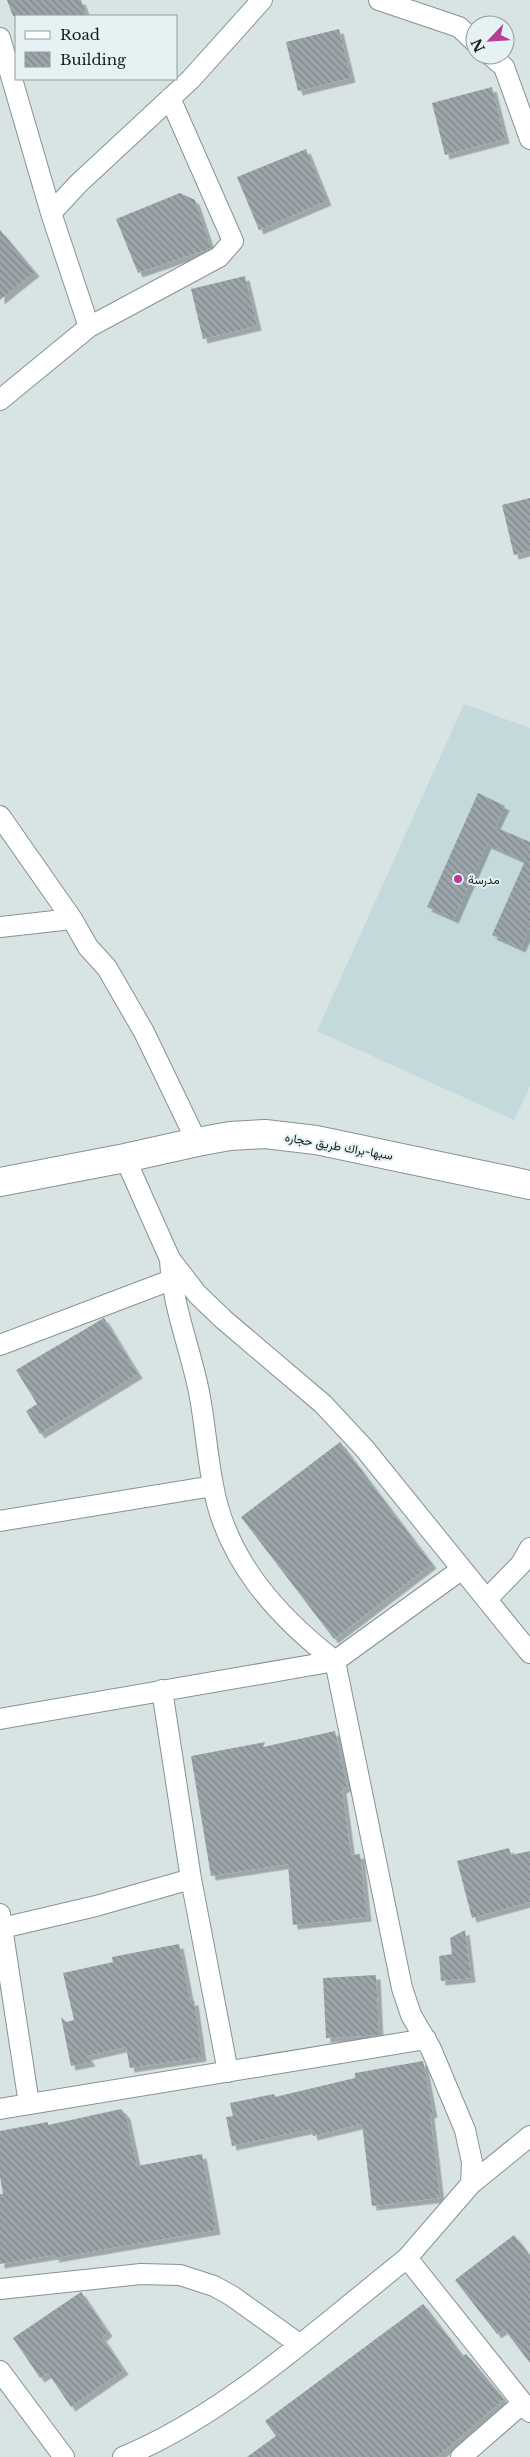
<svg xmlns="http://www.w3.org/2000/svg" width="530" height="2457" viewBox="0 0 530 2457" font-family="'Libre Baskerville',Vazirmatn,serif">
	<defs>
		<pattern id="building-back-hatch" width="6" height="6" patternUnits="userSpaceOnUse" patternTransform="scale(1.25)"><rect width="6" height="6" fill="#9ca5a9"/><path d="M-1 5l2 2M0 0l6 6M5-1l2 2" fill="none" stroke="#7e8689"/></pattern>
		<filter id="shadow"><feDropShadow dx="4.5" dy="4.5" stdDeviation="0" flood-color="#0004"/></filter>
	</defs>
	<rect width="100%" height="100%" fill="#d8e3e4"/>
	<!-- built -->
	<path fill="#c4d9db" d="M464,704L530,728V1086L514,1120L317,1031Z"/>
	<!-- building -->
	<path fill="url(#building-back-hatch)" filter="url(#shadow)" d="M7,0H81L87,16H13Z
		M339,29L351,78L298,91L286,42Z
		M492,87L505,139L445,155L432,103Z
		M306,149L327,201L259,230L237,177Z
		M180,193L195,200L211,248L138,273L116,219Z
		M0,230L35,272L0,300Z
		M245,276L257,326L203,339L191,289Z
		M530,498V551L514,555L502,505Z
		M478,793L505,806L495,827L530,842V927L521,948L492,935L525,861L487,844L454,919L427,907Z
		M104,1318L138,1374L40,1434L26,1411L37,1404L16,1370Z
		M340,1442L432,1564L334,1639L241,1517Z
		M335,1731L347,1787L342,1789L351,1855L360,1854L367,1917L293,1925L288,1864L211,1876L191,1756L265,1742L263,1747Z
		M509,1848L511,1855L530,1851V1902L472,1918L457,1861Z
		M465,1930L471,1978L441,1981L439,1956L452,1954L450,1938Z
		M179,1944L190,2001H194L202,2057L130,2068L126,2047L87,2056L91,2062L71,2066L61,2017L66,2022L74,2020L63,1973L113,1962L112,1957Z
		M376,1975L379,2035L326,2038L323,1978Z
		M423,2061L433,2113L430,2114L440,2198L372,2206L362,2124L313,2136L311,2129L232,2146L226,2117L233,2116L230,2103L274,2094L275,2097L355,2078V2073Z
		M121,2109L126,2115L137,2166L202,2154L216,2230L55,2258L54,2255L0,2264V2194H3L0,2177V2131L48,2122V2125Z
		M514,2235L530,2256V2363L504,2329L497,2334L455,2280Z
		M81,2292L108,2332L102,2337L124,2370L71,2407L48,2373L40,2378L13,2338Z
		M423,2304L463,2356L466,2354L504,2399L450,2446L437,2457H247L276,2436L265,2421Z"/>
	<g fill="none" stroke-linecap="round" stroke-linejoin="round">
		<!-- street casing -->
		<g stroke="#879293" stroke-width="22">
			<path id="street" d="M379,0L459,27L475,42
				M0,38L51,213
				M490,55L504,67L530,139
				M89,327L219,257L233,241L170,98
				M0,400L89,327L51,213L79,183L191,79L262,0
				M0,816L72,919
				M0,927L72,919L88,947L107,968L144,1032L197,1142
				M125,1158L170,1259L197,1294L223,1319L323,1404L364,1448L530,1653
				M170,1259C172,1305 190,1347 199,1392C205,1423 207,1454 213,1485C226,1560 277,1616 335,1661L402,1988L411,2015L431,2049L465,2130L472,2162L471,2184
				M0,1345L171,1280
				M0,1521L213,1486
				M487,1599L521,1564L530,1548
				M162,1690L191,1879L228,2072
				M0,1719L335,1661L462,1569
				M0,1914L29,2104
				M2,1928L96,1906L191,1879
				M0,2109L426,2039
				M530,2136L471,2184L407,2258L530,2412
				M0,2289L141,2274L180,2275L214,2286L232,2296L299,2344
				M0,2371L64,2457
				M123,2457C227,2414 320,2327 407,2258
				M461,2457L523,2403"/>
		</g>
		<!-- secondary casing -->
		<g stroke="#879293" stroke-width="30">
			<path id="secondary" d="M0,1182L125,1158L197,1142L230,1136L265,1134L316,1140L530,1185"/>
		</g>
		<!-- street -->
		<use href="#street" stroke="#fff" stroke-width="20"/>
		<!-- secondary -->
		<use href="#secondary" stroke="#fff" stroke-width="28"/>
	</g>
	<!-- markers -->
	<circle fill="#b43e96" stroke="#e5f1f2" stroke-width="2" cx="458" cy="879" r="5"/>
	<g text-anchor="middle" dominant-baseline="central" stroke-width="4" stroke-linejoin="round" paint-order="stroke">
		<!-- poi labels -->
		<g font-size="12" fill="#181c1c" stroke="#e5f1f2" text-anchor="start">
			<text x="468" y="879">مدرسة</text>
		</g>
		<!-- street labels -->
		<g font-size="12" fill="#181c1c" stroke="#e5f1f2">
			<text transform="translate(339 1146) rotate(10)">سبها-براك طريق حجاره</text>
		</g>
	</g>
	<!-- legend -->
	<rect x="15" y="15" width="162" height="65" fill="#e5f1f2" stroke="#939c9c"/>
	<rect x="25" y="31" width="25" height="8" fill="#ffffff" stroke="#939c9c"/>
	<text x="60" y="40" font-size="15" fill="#181c1c">Road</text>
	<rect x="25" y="52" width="25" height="15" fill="url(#building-back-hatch)" stroke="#939c9c"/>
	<text x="60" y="65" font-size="15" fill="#181c1c">Building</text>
	<!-- north arrow -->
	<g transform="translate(490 40) rotate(245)"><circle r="24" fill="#e5f1f2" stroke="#939c9c"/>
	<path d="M0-4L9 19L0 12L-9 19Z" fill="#b43e96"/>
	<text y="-8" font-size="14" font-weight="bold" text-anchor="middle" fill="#181c1c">N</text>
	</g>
</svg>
